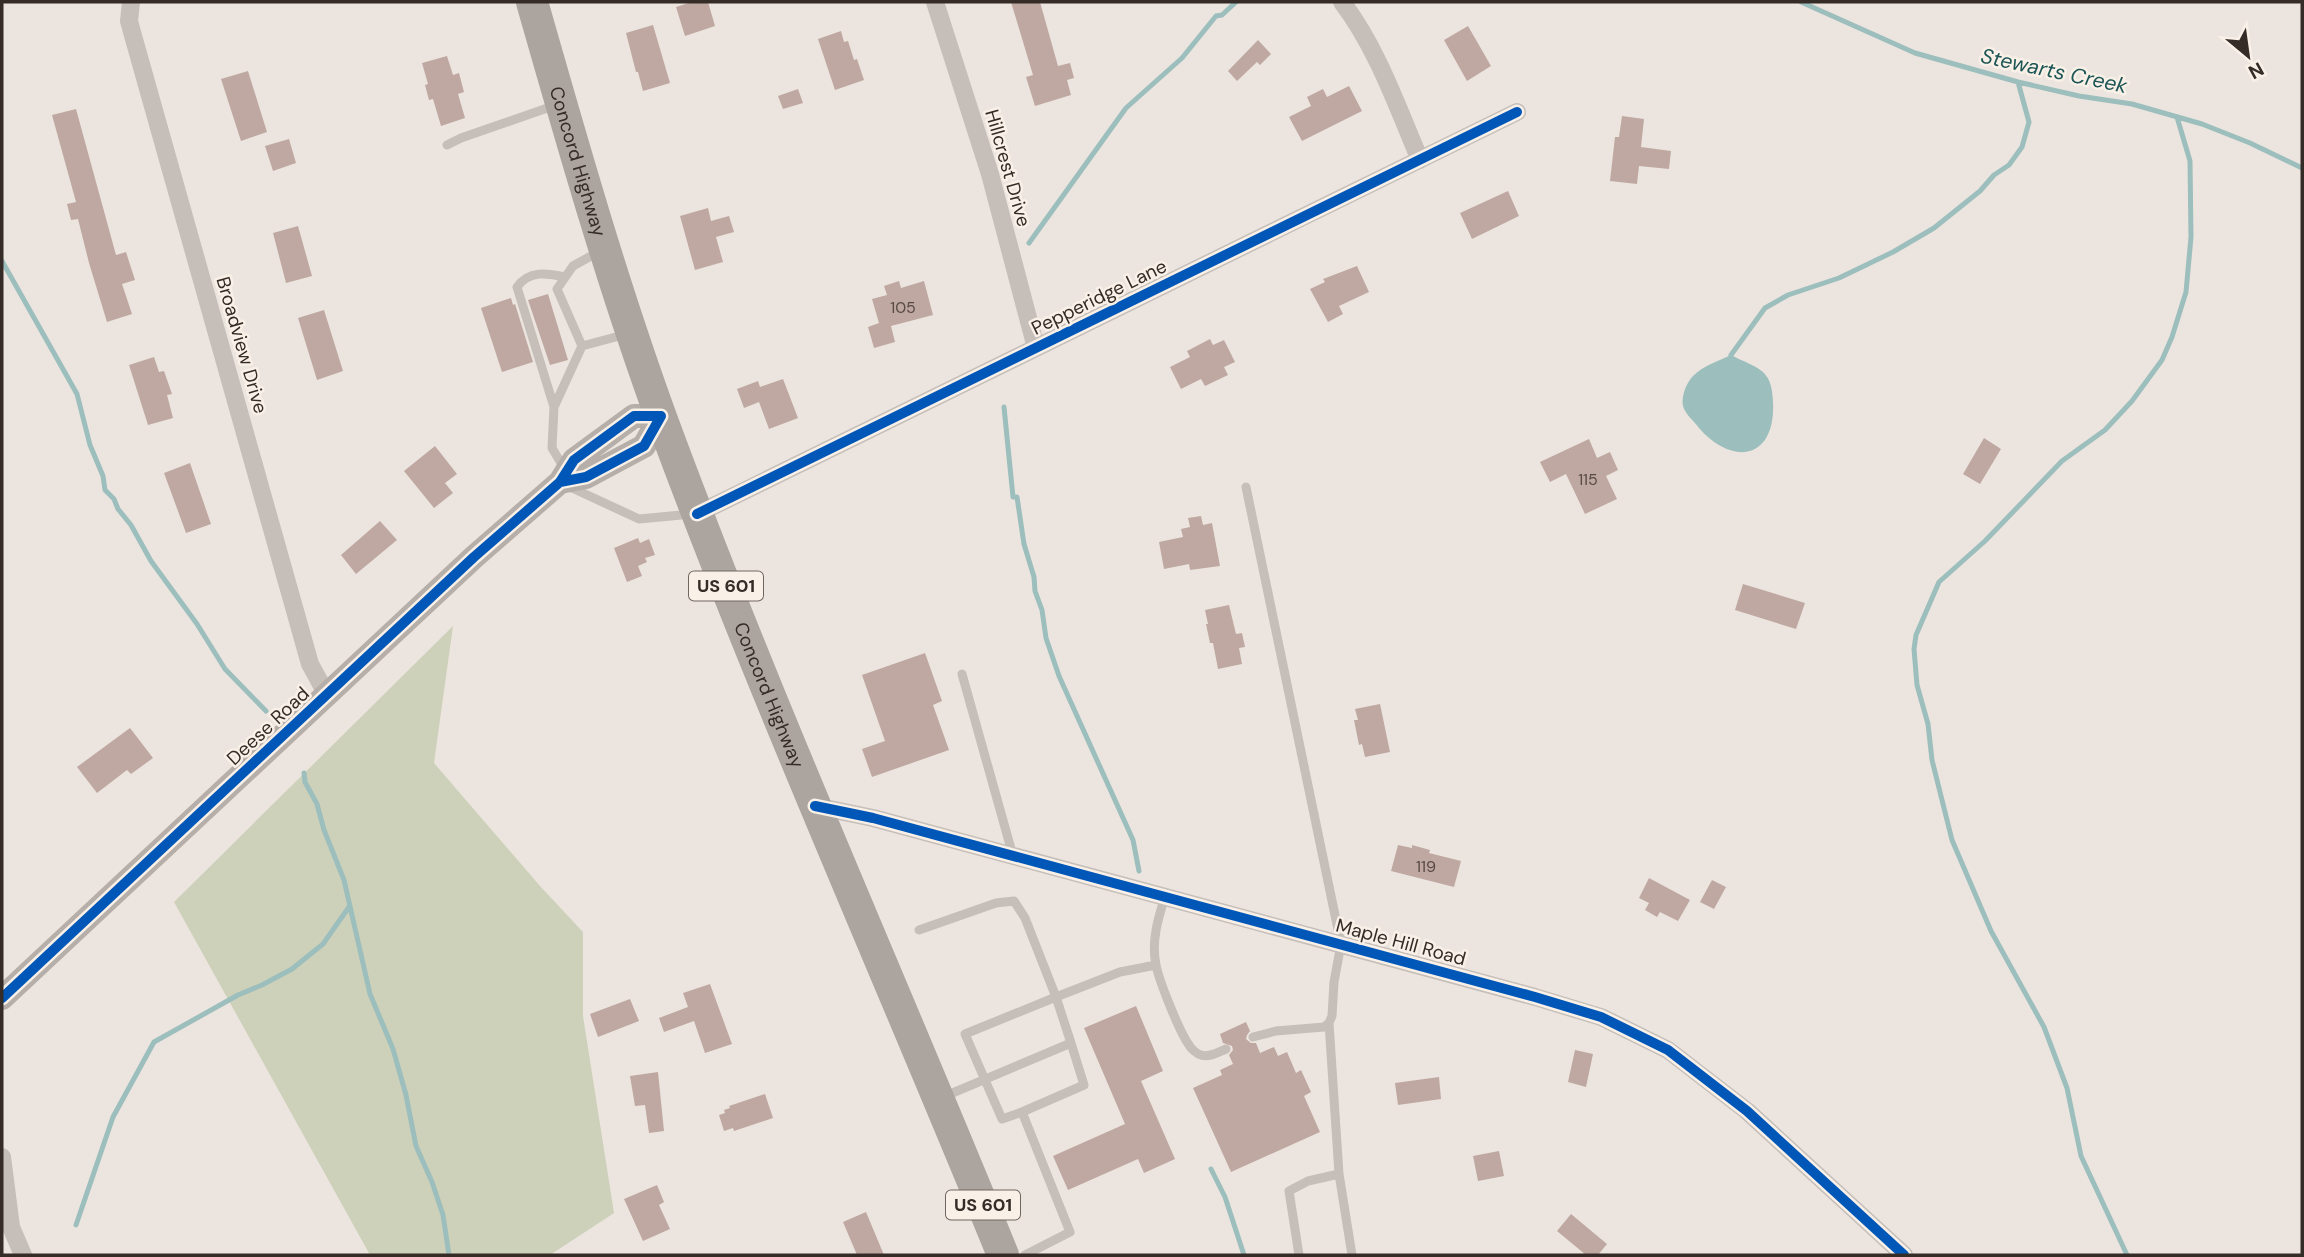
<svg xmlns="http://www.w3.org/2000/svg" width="2304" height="1257" viewBox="0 0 2304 1257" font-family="'DM Sans',sans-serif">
	<rect width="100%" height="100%" fill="#ece5df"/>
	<!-- green -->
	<path fill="#ced1ba" d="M453,626L434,763L540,886L583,932V1016L614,1213L550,1255H370L174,902Z"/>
	<!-- water -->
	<path fill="#9cbebc" d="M1731,355C1758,369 1772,368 1773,402C1776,459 1733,467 1699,428C1694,421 1685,414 1683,406C1681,397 1686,383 1693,376C1703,366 1718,361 1731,355Z"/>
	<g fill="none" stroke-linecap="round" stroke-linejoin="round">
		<!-- stream -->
		<path stroke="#9cbebc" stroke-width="5" d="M1801,2L1915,53L2018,82L2079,96L2132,104L2202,124L2250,143L2302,168
			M1029,243L1126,108L1182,58L1216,16L1222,15L1236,2
			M2,261L77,394L90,445L103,476L105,490L114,499L118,509L131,525L151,561L197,624L225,669L266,711
			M1731,355L1765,308L1788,295L1839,278L1893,252L1934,228L1980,191L1994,175L2009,165L2022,147L2029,122L2018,82
			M1004,407L1013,497H1017L1024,544L1034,577L1035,591L1042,610L1046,638L1059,676L1133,840L1139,871
			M304,773L305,782L317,804L324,830L344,880L370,994L393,1049L406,1095L416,1146L432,1182L443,1215L449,1255
			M1211,1169L1225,1197L1244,1255
			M76,1225L113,1117L154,1042L238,995L262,985L292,969L323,944L349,907
			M2127,1255L2081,1156L2067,1088L2044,1027L1991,931L1952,840L1932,760L1928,724L1917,685L1914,649L1916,635L1939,582L1985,541L2062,461L2105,430L2132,401L2162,360L2172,337L2186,292L2191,237L2190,161L2177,117"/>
	</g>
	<!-- building -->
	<path fill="#bfa8a1" d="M692,2H708L715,26L685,36L676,7Z
		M1011,2H1040L1058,66L1070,63L1074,78L1067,80L1071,95L1035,106L1026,77L1033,75Z
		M653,25L670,83L643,91L638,72H636L626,33Z
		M1468,26L1491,66L1467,81L1444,40Z
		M841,31L844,42L848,41L854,60L857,59L864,80L835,90L818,39Z
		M1258,40L1271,54L1260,65L1257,62L1237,81L1228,71Z
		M447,56L453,75L459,73L464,92L458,94L465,118L441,126L433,99L429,100L425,85L428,84L422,63Z
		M248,71L267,132L241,141L221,79Z
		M1349,86L1362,111L1302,141L1289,117L1311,106L1307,97L1323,89L1327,97Z
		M798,89L803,103L783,109L778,96Z
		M76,109L116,255L126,252L135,280L122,284L132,314L107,322L89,263L78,219L71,220L67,204L76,202L52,115Z
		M1622,116L1644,119L1641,147L1671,151L1669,169L1639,166L1637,184L1610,181L1615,137H1619Z
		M289,139L296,163L273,171L265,146Z
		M1508,191L1519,216L1472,239L1460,213Z
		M708,208L711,221L729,216L734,232L716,237L723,262L695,270L680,216Z
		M298,226L312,276L286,283L273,233Z
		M1357,266L1369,292L1339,306L1343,314L1328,322L1310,289L1325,282L1323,279Z
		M899,281L901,288L924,281L933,315L891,326L895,342L874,348L868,327L879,323L872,299L887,295L884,286Z
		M548,294L568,360L550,365L528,300Z
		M511,298L513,305L515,304L533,362L502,372L481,308Z
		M324,310L343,371L317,380L298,318Z
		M1210,339L1213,345L1224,340L1235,362L1224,367L1228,375L1205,386L1201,379L1181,389L1170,367L1190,357L1187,351Z
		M154,357L159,372L164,371L172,394L167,395L173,418L148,425L129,365Z
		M783,379L798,418L769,429L759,402L744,408L737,389L758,381L760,387Z
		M1984,438L2001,449L1980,484L1963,474Z
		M1589,439L1597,458L1610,452L1618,470L1606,476L1617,499L1585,514L1566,474L1550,482L1540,462Z
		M435,446L457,474L445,483L453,493L434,508L404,471Z
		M190,463L211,524L186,533L164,473Z
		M1201,516L1203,525L1212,523L1220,566L1190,570L1189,564L1164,569L1159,542L1183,537L1181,529L1190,527L1188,518Z
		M380,521L397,540L356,574L341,555Z
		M638,538L640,543L649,539L655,555L645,558L647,562L638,566L642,576L627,582L614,548Z
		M1743,584L1805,603L1796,629L1735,610Z
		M1229,605L1236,634L1242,633L1245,647L1239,648L1242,664L1218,669L1213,643H1210L1206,624H1208L1205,610Z
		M925,653L942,701L933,705L949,750L872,777L862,749L885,741L862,675Z
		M1380,704L1390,752L1365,757L1362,744L1359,745L1354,720H1358L1355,709Z
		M130,728L153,758L131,774L127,770L97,793L77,767Z
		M1398,845L1412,848V845L1430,850L1429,853L1461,861L1454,887L1391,871Z
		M1649,878L1690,900L1678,921L1660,912L1657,917L1645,910L1649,903L1639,898Z
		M1712,880L1726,887L1714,909L1700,902Z
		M710,984L732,1044L705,1053L694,1021L664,1032L659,1018L688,1007L683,993Z
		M630,999L639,1021L598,1037L590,1014Z
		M1136,1006L1163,1071L1141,1081L1175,1159L1144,1173L1138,1159L1068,1190L1053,1156L1125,1124L1084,1028Z
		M1246,1022L1250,1031L1247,1035L1246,1039L1251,1043H1256L1260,1053L1274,1047L1278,1056L1287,1052L1296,1073L1301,1070L1311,1092L1304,1096L1320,1132L1231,1172L1193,1088L1222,1075L1220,1070L1233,1064L1229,1055L1233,1050L1232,1046L1223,1043L1220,1034Z
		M1575,1050L1593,1054L1586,1087L1568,1082Z
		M658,1072L664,1131L649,1133L645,1105L635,1106L630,1076Z
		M1439,1077L1441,1099L1398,1105L1395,1083Z
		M765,1094L773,1118L734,1131L733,1128L724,1131L719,1115L725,1113L724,1110L730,1108L729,1106Z
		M1499,1151L1504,1176L1478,1181L1473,1156Z
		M657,1185L664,1202L659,1205L670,1229L643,1241L624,1199Z
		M866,1212L884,1255H857L843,1222Z
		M1571,1214L1607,1244L1598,1255H1586L1557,1231Z"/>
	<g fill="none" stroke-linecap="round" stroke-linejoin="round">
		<!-- lane -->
		<path stroke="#c5beb9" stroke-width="9" d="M447,145L461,138L556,105
			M600,251L573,266L557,289L582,346L627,334
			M554,407L517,287C529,270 547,273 565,277
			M564,468L552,448L554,407L582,346
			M570,487L639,519L692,514
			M1246,487L1341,944L1334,982L1332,1016L1329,1023L1324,1027L1276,1031L1253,1037
			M962,674L1013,856
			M1165,897C1158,918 1151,942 1156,965C1159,981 1180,1033 1189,1045C1191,1049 1197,1054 1201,1055C1209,1058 1219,1052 1226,1049
			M919,930L996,903L1014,901L1025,918L1056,997L965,1034L1002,1119L1022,1112L1070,1232L1025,1255
			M1329,1023L1339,1174L1352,1255
			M943,1097L1071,1043L1056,997L1120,972L1156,965
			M1022,1112L1084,1085L1071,1043
			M1299,1255L1289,1191L1308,1181L1339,1174"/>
		<!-- street -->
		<path stroke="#c5beb9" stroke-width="18" d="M131,2L129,21L132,32L310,664L327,695
			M935,2L990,174L1036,348
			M1342,2C1377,48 1397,106 1420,160
			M697,514L1517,112
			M815,806L873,818L1535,997L1601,1017L1668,1050L1747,1111L1904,1255
			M2,1157L11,1227L23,1255"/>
		<!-- secondary -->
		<path stroke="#b6aea9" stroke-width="24" d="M2,998L474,557L560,482L574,460L634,416H661L644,446L586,477L560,482"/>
		<!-- highway -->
		<path stroke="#aba49f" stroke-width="32" id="s1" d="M532,2C572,142 612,283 662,420C766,702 890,977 1003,1255"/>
		<!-- cycleway casing -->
		<g stroke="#f9f0e7" stroke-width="15">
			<path id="cycleway" d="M697,514L1517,112
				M815,806L873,818L1535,997L1601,1017L1668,1050L1747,1111L1904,1255
				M2,998L474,557L560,482L574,460L634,416H661L644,446L586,477L560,482"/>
		</g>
		<!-- cycleway -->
		<use href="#cycleway" stroke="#0057b8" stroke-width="10"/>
	</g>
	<g text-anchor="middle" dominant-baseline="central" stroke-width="5" stroke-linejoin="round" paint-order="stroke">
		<!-- number labels -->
		<g font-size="16" fill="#584a46">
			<text x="903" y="307">105</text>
			<text x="1588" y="479">115</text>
			<text x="1426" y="866">119</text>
		</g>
		<!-- shield labels -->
		<g fill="#f9f0e7" stroke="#706661" stroke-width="2">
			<rect x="689" y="571.5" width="74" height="29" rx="5"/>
			<rect x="946" y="1190.5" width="74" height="29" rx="5"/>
		</g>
		<g font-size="18" font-weight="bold" fill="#352b27">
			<text x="726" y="586">US 601</text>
			<text x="983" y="1205">US 601</text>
		</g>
		<!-- street labels -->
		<g font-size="19" fill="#352b27" stroke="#f9f0e7">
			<text stroke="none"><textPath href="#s1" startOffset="166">Concord Highway</textPath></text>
			<text transform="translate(1008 168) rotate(74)">Hillcrest Drive</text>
			<text transform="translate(1099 297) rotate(-26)">Pepperidge Lane</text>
			<text transform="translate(242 345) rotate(74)">Broadview Drive</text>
			<text stroke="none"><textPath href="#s1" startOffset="733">Concord Highway</textPath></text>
			<text transform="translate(268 726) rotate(-43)">Deese Road</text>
			<text transform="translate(1401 942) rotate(15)">Maple Hill Road</text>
		</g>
		<!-- water labels -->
		<g font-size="21" font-style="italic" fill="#1d5656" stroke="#f9f0e7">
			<text transform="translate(2054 71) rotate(12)">Stewarts Creek</text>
		</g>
	</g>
	<!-- border -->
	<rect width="2304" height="1257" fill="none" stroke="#352b27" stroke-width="7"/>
	<!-- north arrow -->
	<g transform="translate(2248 56) rotate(151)" stroke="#f9f0e7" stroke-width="5" paint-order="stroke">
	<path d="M0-5L12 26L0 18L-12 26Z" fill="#352b27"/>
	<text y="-10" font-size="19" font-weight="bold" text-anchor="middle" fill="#352b27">N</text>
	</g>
</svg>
